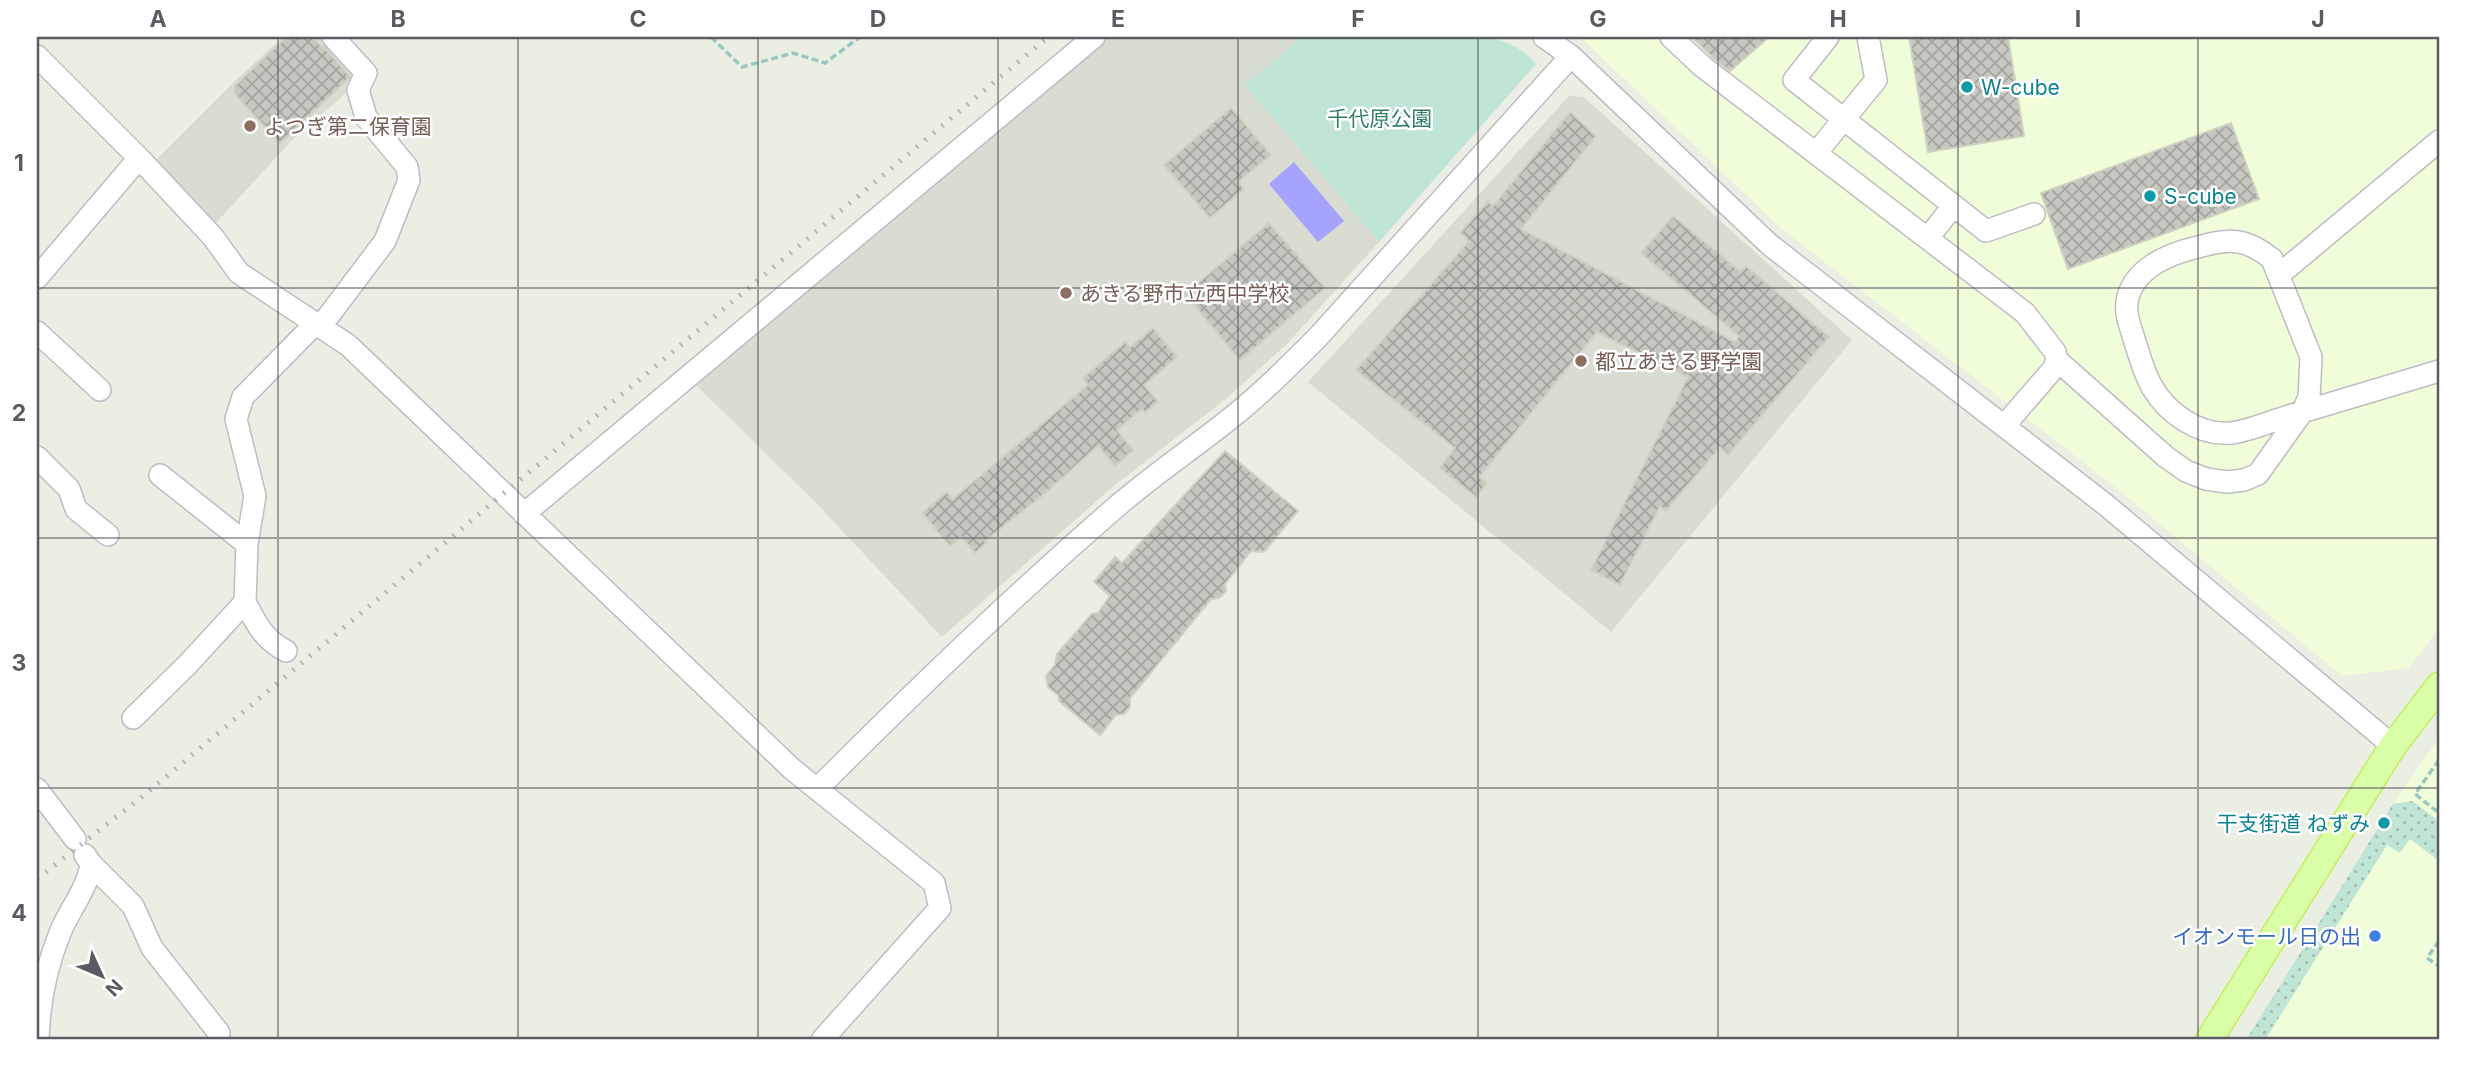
<svg xmlns="http://www.w3.org/2000/svg" width="2476" height="1077" viewBox="0 0 2476 1077" font-family="Inter,'Noto Sans JP',sans-serif">
	<defs>
		<pattern id="garden-dots" width="8" height="8" patternUnits="userSpaceOnUse" patternTransform="scale(1.75)"><rect width="8" height="8" fill="#c0e5d5"/><path d="M2 2h.1M6 6h.1" fill="none" stroke="#9fbdb0" stroke-width="1.8" stroke-linecap="round"/></pattern>
		<pattern id="building-cross-hatch" width="8" height="8" patternUnits="userSpaceOnUse" patternTransform="scale(1.75)"><rect width="8" height="8" fill="#c6c8c0"/><path d="M0 0l8 8M0 8l8-8" fill="none" stroke="#a4a5a0"/></pattern>
	</defs>
	<rect width="100%" height="100%" fill="#eaeee3"/>
	<!-- commercial -->
	<path fill="#f0fdd9" d="M1580,37H2439V628L2409,668L2342,676L2114,486L1783,230Z
		M2439,738V1040H2246L2393,804Z"/>
	<!-- education -->
	<path fill="#d9ddd1" d="M283,37H322L345,61L354,75L353,87L291,141L216,223L155,161L240,76Z
		M1105,37H1302L1246,86L1379,242L1287,344L1246,381L1222,402L1115,485L942,637L818,505L693,382Z
		M1569,96L1584,97L1852,340L1611,632L1308,382Z"/>
	<!-- green -->
	<path fill="#c0e5d5" d="M1302,37H1489C1507,42 1524,49 1536,64L1379,242L1245,85Z"/>
	<!-- garden -->
	<path fill="url(#garden-dots)" d="M2412,801L2439,821V861L2410,839L2400,853L2387,845L2265,1040H2246L2393,804Z"/>
	<!-- water -->
	<path fill="#a5a3fd" d="M1294,162L1344,221L1318,242L1269,184Z"/>
	<!-- building -->
	<path fill="url(#building-cross-hatch)" stroke="#ced2c1" stroke-width="2" d="M286,37H312L323,48L324,47L350,77L280,143L234,93L235,86Z
		M1692,37H1769L1730,71L1712,57Z
		M1909,37H2008L2024,136L1928,152Z
		M1231,108L1271,155L1238,182L1244,189L1210,218L1164,165Z
		M1570,112L1596,136L1521,229L1735,342L1739,336L1641,253L1673,216L1741,272L1746,266L1829,337L1728,455L1720,447L1666,511L1660,506L1620,585L1591,570L1688,377L1597,332L1479,477L1487,483L1476,497L1440,468L1455,448L1356,370L1469,241L1460,233L1488,201L1493,206Z
		M2231,123L2259,199L2068,269L2041,193Z
		M1269,223L1325,288L1240,360L1185,294Z
		M1153,328L1177,357L1144,385L1158,402L1145,413L1142,409L1117,430L1133,450L1115,466L1098,446L1043,495L985,541L987,542L975,553L961,537L950,546L922,513L947,492L953,499L1088,385L1083,378L1125,342L1130,347Z
		M1225,451L1298,511L1264,552L1251,551L1225,584L1226,591L1219,598L1211,599L1130,698V707L1124,714L1116,715L1100,735L1059,701L1058,695L1048,687L1046,676L1055,665L1057,654L1092,614L1098,613L1110,596L1094,582L1115,557L1122,563Z"/>
	<g fill="none" stroke-linecap="round" stroke-linejoin="round">
		<!-- minor casing -->
		<g stroke="#bebdc4" stroke-width="24">
			<path id="minor" d="M1544,37L1571,56L1770,245L2106,505L2393,746
				M1671,37L1703,67L2025,313L2055,352L2057,360L2054,368L2004,426
				M1828,37L1794,80L1986,231L2034,214
				M37,56L139,158L213,237L239,273L348,345L792,769L934,883L940,908L822,1040
				M1816,153L1876,80L1868,37
				M1928,238L1953,206
				M2280,274L2439,141
				M37,278L139,158
				M321,326L385,241L409,180L407,167L366,117L358,90L366,73L333,37
				M37,332L100,390
				M2057,360L2166,457L2186,471L2206,479L2227,482L2244,480L2258,474L2303,411L2309,397L2311,357L2272,259C2246,238 2230,238 2198,247C2172,253 2141,265 2130,291C2122,309 2130,325 2135,342C2140,357 2144,373 2152,387C2167,413 2199,436 2231,433C2249,431 2274,420 2292,415C2341,400 2390,386 2439,371
				M37,457L69,489L76,509L108,535
				M160,475L247,544
				M524,514L1094,37
				M245,602C256,623 263,639 286,651
				M133,718L188,664L245,602L247,544L255,496L236,419L243,397L316,323
				M37,789L75,839
				M817,789C914,692 1012,597 1115,508C1154,474 1197,446 1237,413C1266,390 1292,363 1318,337L1571,56
				M91,864L133,906L152,948L219,1033
				M38,1040C39,1004 46,967 60,933C69,910 88,888 91,864L85,855"/>
		</g>
		<!-- major casing -->
		<g stroke="#c2ee5b" stroke-width="29">
			<path id="major" d="M2209,1040L2393,746L2439,686"/>
		</g>
		<!-- path -->
		<path stroke="#9ac7c1" stroke-width="3.5" stroke-dasharray="7 3.5" stroke-linecap="butt" d="M711,37L742,67L793,53L825,63L860,37
			M2439,760L2415,794L2439,813
			M2439,941L2427,958L2439,966"/>
		<!-- minor -->
		<use href="#minor" stroke="#fff" stroke-width="21"/>
		<!-- major -->
		<use href="#major" stroke="#dafda8" stroke-width="26"/>
		<!-- rail -->
		<path stroke="#b6b6b7" stroke-width="5" stroke-dasharray="2 9" stroke-linecap="butt" d="M37,879L143,796L1048,37"/>
	</g>
	<!-- grid -->
	<path fill="none" stroke="#5c5b63" stroke-width="2" stroke-opacity="0.55" d="M278,37V1040M518,37V1040M758,37V1040M998,37V1040M1238,37V1040M1478,37V1040M1718,37V1040M1958,37V1040M2198,37V1040M37,288H2439M37,538H2439M37,788H2439"/>
	<!-- markers -->
	<g fill="#0f9aa8" stroke="#fff" stroke-width="2.5">
		<circle cx="1967" cy="87" r="7"/>
		<circle cx="2150" cy="196" r="7"/>
		<circle cx="2384" cy="823" r="7"/>
	</g>
	<g fill="#8d6e63" stroke="#fff" stroke-width="2.5">
		<circle cx="250" cy="126" r="7"/>
		<circle cx="1066" cy="293" r="7"/>
		<circle cx="1581" cy="361" r="7"/>
	</g>
	<circle fill="#3f7fe0" stroke="#fff" stroke-width="2.5" cx="2375" cy="936" r="7"/>
	<g text-anchor="middle" dominant-baseline="central" stroke-width="5" stroke-linejoin="round" paint-order="stroke">
		<!-- culture labels -->
		<g font-size="21" fill="#0d838f" stroke="#fff" text-anchor="start">
			<text x="1981" y="87">W-cube</text>
			<text x="2164" y="196">S-cube</text>
			<text x="2370" y="823" text-anchor="end">干支街道 ねずみ</text>
		</g>
		<!-- park labels -->
		<g font-size="21" fill="#358065" stroke="#fff">
			<text x="1380" y="118">千代原公園</text>
		</g>
		<!-- education labels -->
		<g font-size="21" fill="#785e54" stroke="#fff" text-anchor="start">
			<text x="264" y="126">よつぎ第二保育園</text>
			<text x="1080" y="293">あきる野市立西中学校</text>
			<text x="1595" y="361">都立あきる野学園</text>
		</g>
		<!-- shop labels -->
		<g font-size="21" fill="#366cbe" stroke="#fff" text-anchor="end">
			<text x="2361" y="936">イオンモール日の出</text>
		</g>
	</g>
	<!-- border -->
	<rect width="2476" height="1077" fill="none" stroke="#ffffff" stroke-width="77"/>
	<!-- north arrow -->
	<g transform="translate(102 976) rotate(134)" stroke="#ffffff" stroke-width="5" paint-order="stroke">
	<path d="M0-5L12 26L0 18L-12 26Z" fill="#5c5b63"/>
	<text y="-10" font-size="19" font-weight="bold" text-anchor="middle" fill="#5c5b63">N</text>
	</g>
	<rect x="38" y="38" width="2400" height="1000" fill="none" stroke="#5c5b63" stroke-width="2.5"/>
	<g font-size="23" text-anchor="middle" font-weight="bold" fill="#5c5b63">
		<text x="158" y="27">A</text>
		<text x="398" y="27">B</text>
		<text x="638" y="27">C</text>
		<text x="878" y="27">D</text>
		<text x="1118" y="27">E</text>
		<text x="1358" y="27">F</text>
		<text x="1598" y="27">G</text>
		<text x="1838" y="27">H</text>
		<text x="2078" y="27">I</text>
		<text x="2318" y="27">J</text>
		<text x="19" y="171">1</text>
		<text x="19" y="421">2</text>
		<text x="19" y="671">3</text>
		<text x="19" y="921">4</text>
	</g>
</svg>
